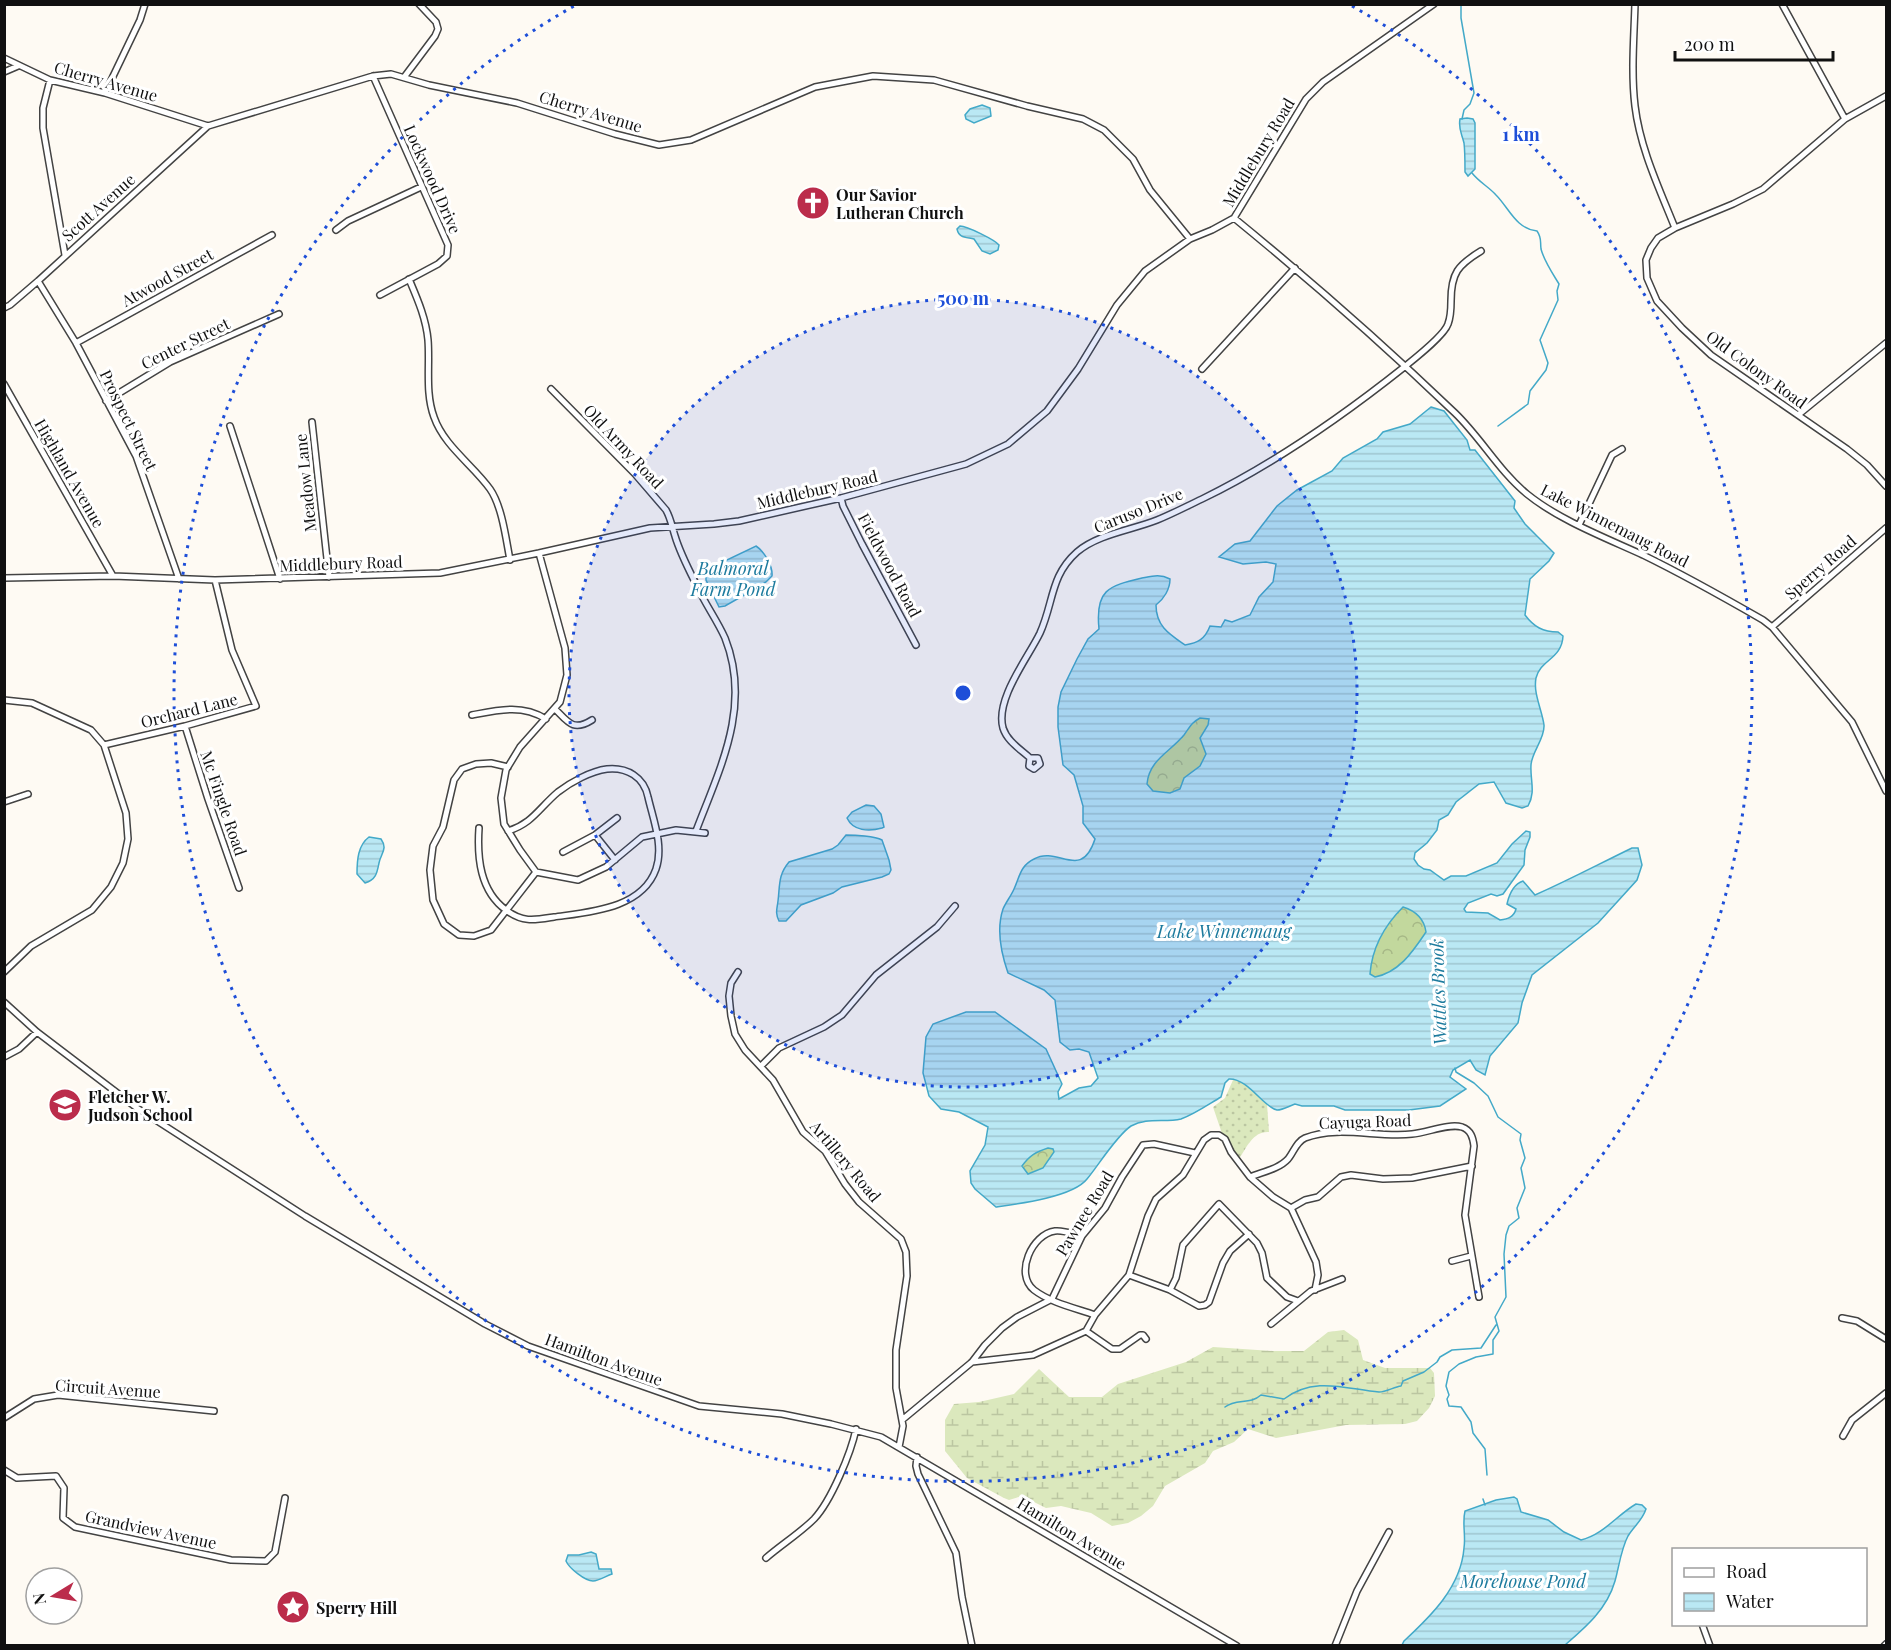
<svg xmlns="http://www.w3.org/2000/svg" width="1891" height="1650" viewBox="0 0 1891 1650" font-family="'Playfair Display',serif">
	<defs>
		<pattern id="grass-dots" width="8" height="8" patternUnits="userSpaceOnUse" patternTransform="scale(1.5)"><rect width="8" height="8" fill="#dbe8bd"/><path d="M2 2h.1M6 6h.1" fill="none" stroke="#bbc6a1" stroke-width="1.8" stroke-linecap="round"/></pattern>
		<pattern id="forest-crowns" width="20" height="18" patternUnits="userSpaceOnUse" patternTransform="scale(1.5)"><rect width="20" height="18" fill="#c2d89d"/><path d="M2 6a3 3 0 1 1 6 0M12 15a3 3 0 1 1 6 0" fill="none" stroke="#a6b886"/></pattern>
		<pattern id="wetland-marsh" width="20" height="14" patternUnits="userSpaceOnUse" patternTransform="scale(1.5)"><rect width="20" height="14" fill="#dbe8bd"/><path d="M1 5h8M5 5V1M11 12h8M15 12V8" fill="none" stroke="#bbc6a1"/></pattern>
		<pattern id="water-rules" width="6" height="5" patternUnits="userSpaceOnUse" patternTransform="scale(1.5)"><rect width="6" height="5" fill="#bae8f4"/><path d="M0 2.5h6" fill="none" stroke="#9fc6d0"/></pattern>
	</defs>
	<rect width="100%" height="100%" fill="#fefaf3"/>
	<!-- grass -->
	<path fill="url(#grass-dots)" d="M1239,1079L1267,1104L1269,1132C1253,1131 1247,1147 1239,1159L1228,1151L1213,1107L1225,1098L1233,1080Z"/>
	<!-- forest -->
	<path fill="url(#forest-crowns)" d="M1200,718L1209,719L1208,725L1200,738L1206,754L1200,766L1184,778L1180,789L1170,793L1153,791L1147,784C1149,760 1170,752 1184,735C1190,728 1191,723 1200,718Z
		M1403,907C1416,911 1424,918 1426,932C1413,952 1400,972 1375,977L1370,974C1372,948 1385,926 1403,907Z
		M1048,1148H1053L1054,1152L1043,1168L1028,1174L1022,1166C1030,1155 1036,1152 1048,1148Z"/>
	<!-- wetland -->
	<path fill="url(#wetland-marsh)" d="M1344,1330L1358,1340L1363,1360L1385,1368H1430L1434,1373L1435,1396L1429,1408L1417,1421L1405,1424L1346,1425L1276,1438L1248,1429L1234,1442L1213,1451L1205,1463L1165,1486L1153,1506L1141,1516L1128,1523L1112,1526L1091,1513L1061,1506L1046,1508L1022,1496L1009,1500L1004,1498L967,1478L945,1451V1420L954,1404L979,1402L1014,1394L1039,1369L1069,1397H1102L1118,1384L1186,1362L1213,1347L1273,1351H1304L1328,1332Z"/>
	<!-- water -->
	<path fill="url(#water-rules)" stroke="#43a9c8" stroke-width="1.5" fill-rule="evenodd" d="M982,105L990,108L991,116L974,123L966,119L965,115L970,109Z
		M1467,118L1473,119L1475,123V169L1468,176L1465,172C1465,164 1465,151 1464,143C1462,134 1458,129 1460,119Z
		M960,226C967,226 995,240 999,245L998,250L990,254L982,251L974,239C965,237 959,238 957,229Z
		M1431,407L1444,411L1467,440L1470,450H1475L1515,501L1514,508L1525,524L1554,553L1549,561L1530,579L1525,615C1534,627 1543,632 1558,632L1563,636C1562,659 1540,660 1536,678C1533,693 1542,710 1544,725C1545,739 1532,751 1531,765C1530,780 1536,792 1528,806L1522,808L1506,803L1494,782L1479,784L1456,802L1448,815L1439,820L1437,830L1427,843L1415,853L1414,859L1418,865L1424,869L1430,870L1444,880L1451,876H1466L1497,863L1512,844L1526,831L1530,832V837L1525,850L1524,865L1503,894L1497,896L1491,894L1468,903L1464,909L1466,912L1488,913L1500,920C1508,919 1514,917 1516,909L1507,904C1509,895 1514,884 1523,881L1535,895C1567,881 1599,864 1632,848H1638L1642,865L1637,880L1598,923L1532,975L1522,1003L1518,1023L1490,1056L1485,1075L1476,1070L1470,1060L1453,1070L1450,1077L1466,1089L1440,1106L1409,1110H1345L1334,1106H1302L1295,1104C1289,1106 1283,1110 1277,1110C1264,1108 1248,1078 1229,1079L1225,1083L1221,1097C1209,1104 1195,1114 1181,1119C1165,1123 1147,1117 1131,1126C1117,1135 1098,1166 1087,1179C1073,1197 1018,1204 996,1207L975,1189L971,1183L970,1171L985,1145L988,1127L959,1112L941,1109L929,1096L923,1073L926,1037L933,1024L966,1012H995L1046,1049L1062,1084L1058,1092L1059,1099L1079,1088L1091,1086L1098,1078L1089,1052L1079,1049L1070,1050L1060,1042L1055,1000L1044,990L1008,973C1001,953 996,930 1003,909C1006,902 1011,896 1014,889C1020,876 1020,866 1034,859C1058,845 1081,882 1095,839L1083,823V806L1074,775L1063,765L1058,727V707L1061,692L1077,659L1088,639L1099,629C1095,590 1108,586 1142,578C1153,576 1160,574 1170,579C1170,589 1164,599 1156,605C1156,626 1169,634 1185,645C1198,643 1205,639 1210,626L1221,627L1225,620L1232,622L1250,615L1259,597L1273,582L1276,564L1266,562L1243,564L1219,557L1235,544L1250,541L1277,506L1297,490L1332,471L1343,458L1377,439L1383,432L1410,424ZM1200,718L1209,719L1208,725L1200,738L1206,754L1200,766L1184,778L1180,789L1170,793L1153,791L1147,784C1149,760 1170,752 1184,735C1190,727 1191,723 1200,718ZM1403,907C1416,911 1424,918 1426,932C1413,951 1400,972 1375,977L1370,974C1372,948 1385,925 1403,907ZM1048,1148L1053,1149L1054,1152L1043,1168L1028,1174L1022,1166C1030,1155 1036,1152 1048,1148Z
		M756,546C764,551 773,566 772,576L766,582L748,593V597L746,594L725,606L719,607L706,580V570Z
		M866,805L874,806L881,814L884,827L882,828C869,832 853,831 847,818L852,812Z
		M846,835C855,835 875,836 882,840L889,860L891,870L889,874L882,877L842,887L833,893L801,905L786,921H779C775,913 777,909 778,901C780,885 778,875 789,862L832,849L838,845Z
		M369,837L381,839C388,849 381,853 379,863C377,873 376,880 365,883L357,874C357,860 358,845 369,837Z
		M1514,1497L1517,1499L1521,1512L1548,1520L1564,1532L1581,1540C1603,1535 1617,1515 1636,1504L1642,1505L1646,1509C1642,1521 1634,1526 1628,1536C1621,1549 1619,1567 1615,1581C1607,1609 1586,1627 1565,1645H1402L1404,1641C1431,1616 1461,1587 1464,1548C1466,1536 1462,1523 1465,1511L1496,1500Z
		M591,1552L596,1554L599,1569H611L612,1574C606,1576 599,1581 593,1581C585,1581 569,1568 566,1561L568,1555H579Z"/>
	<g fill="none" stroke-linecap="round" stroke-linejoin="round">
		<!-- stream -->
		<path stroke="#43a9c8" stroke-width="1.5" d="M1461,4V18L1474,93L1470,104L1464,110L1462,119
			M1472,173C1479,182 1489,187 1496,195C1509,208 1516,229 1537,231C1542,238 1540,241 1541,249C1544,261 1553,274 1559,284L1557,291L1558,300L1540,340L1548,363L1546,370L1530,391L1528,404L1498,426
			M1455,1068L1456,1072L1474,1083L1488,1096L1498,1117L1521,1134L1520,1140L1525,1158L1521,1168L1525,1188L1517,1208L1519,1218L1509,1226L1506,1235L1504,1254L1506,1297L1495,1317L1499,1331L1493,1340V1354L1476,1357L1459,1364L1449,1372L1446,1386L1449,1395L1447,1399L1449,1406L1461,1407L1471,1422L1473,1433L1485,1449L1487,1475
			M1225,1407C1236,1398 1250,1405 1261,1395L1284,1399C1314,1376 1346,1389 1379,1392C1386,1392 1394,1387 1401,1386L1403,1381L1424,1372L1437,1362L1440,1357L1452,1350L1481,1348L1496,1325
			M1483,1499L1485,1505"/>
		<!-- minor casing -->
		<g stroke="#434343" stroke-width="8">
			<path id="minor" d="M1635,4C1634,38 1631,72 1635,106C1640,148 1659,188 1675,228
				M1782,4L1845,119
				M4,58L50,80L105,93L208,126L373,76L391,74L429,85L517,103L615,134L659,145L691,140L815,87L873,76L934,80L1027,106L1083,119L1104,130L1133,159L1150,190L1190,239
				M4,72L18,66
				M373,76L448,245L447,256L438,264L380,295
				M405,76L435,36L438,29L436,22L419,4
				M50,80L43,108V128L65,255
				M105,93L140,20L145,4
				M1886,96L1845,119L1763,189L1733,204L1675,228L1658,238L1651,248L1646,260L1647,278L1657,301L1682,328L1711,355L1847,449L1867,465L1886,486
				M1234,218C1310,280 1384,345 1455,413C1481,438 1499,471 1527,494C1559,520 1606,538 1643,555C1684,575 1723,597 1763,620L1772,627L1852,722L1886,791
				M336,230L348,221L421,187
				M409,279C417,298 426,318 428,340C430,365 425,393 434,417C444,446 473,465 490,489C502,506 506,539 510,560
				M38,281L76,343L136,456L179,579
				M4,308L10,305L38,281L208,126
				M76,343L272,235
				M1202,369L1295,268
				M4,384L113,576
				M551,389L635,474L666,510C671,519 672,527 675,536C680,553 689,570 697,586C705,604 717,620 725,638C752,706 720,768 696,831
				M106,401L170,362L279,314
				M1798,415L1886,343
				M312,422L329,577
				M230,426L280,579
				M841,498L843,506L862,544L916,645
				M1579,525L1612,455L1622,449
				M539,553L565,648L567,675L560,702L520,747L506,770L501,798L504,824L520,850L536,872L578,880L606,867L642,837L676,830L705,833
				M4,578L113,576L215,580L440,573L539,553L650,528L714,524L739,521L841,498L966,464L1008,444L1047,411L1078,369L1117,305L1145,271L1190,239L1212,230L1234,218L1306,99L1323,82L1434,4
				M1772,627L1886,528
				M4,700L32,703L91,730L104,745L126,813L128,839L123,863L111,887L92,910L31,946L4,972
				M555,709C568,722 573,732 592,720
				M472,715C498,710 522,704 546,719
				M185,726L208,799L239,888
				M104,745L185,726L256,706L232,650L215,580
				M1030,758L1029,766L1034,769L1040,764L1038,758H1030C1020,749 1007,741 1003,728C995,699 1028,658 1040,633C1054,602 1050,576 1077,552C1098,534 1132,530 1157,520C1172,514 1187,506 1202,499C1274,464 1340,418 1403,368C1414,359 1444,336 1448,324C1451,316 1451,309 1451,301C1451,273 1458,265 1481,251
				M508,767L491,763L476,764L462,769L454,780L443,827L433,846L430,870L433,900L444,924L459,935L474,936L491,930L536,872
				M4,802L28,794
				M479,828C477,858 480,891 506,910C523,923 535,920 554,917C589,912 642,909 656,869C664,846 653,819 648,797C644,777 627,767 607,769C591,771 571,782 558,792C539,808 533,823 508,831
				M595,835L615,860
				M563,852L595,835L617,818
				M738,972L731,983L729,996L731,1016L735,1034L745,1050L773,1080L803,1132L825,1151L845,1184L859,1202L901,1239L906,1252L907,1276L896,1350V1388L903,1426L899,1447
				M4,1002L37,1032L137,1108L305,1216L485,1324L528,1346L699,1406L782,1414L831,1424L881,1437L1237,1646
				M4,1057L19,1049L37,1032
				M761,1066L779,1048L824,1027L842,1015L876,975L937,927L955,906
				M1250,1177C1262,1172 1279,1169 1288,1159C1294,1152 1296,1142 1305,1138C1338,1125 1378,1138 1412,1134C1427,1133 1448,1123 1462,1127C1471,1130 1473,1138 1474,1146L1465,1215L1479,1297
				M1291,1208L1305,1200L1318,1197L1341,1177L1351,1175L1383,1179L1412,1178L1472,1166
				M1082,1236C1074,1234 1063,1230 1055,1231C1032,1234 1014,1274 1034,1290C1051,1303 1075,1308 1095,1315
				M1452,1261L1471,1256
				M1129,1275L1170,1290L1199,1306L1205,1305L1209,1302L1223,1263L1230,1251L1249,1234
				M1170,1290L1176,1278L1183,1245L1219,1204L1257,1243L1262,1253L1267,1278L1287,1297L1298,1301
				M1842,1318L1857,1321L1886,1339
				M1271,1324L1311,1291L1342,1279
				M1086,1331L1112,1349H1120L1140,1335H1143L1146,1339
				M972,1362L1033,1355L1086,1331L1095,1315L1129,1275L1148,1216L1156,1199L1183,1175L1204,1140L1211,1135H1219L1225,1139L1231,1152L1250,1177L1273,1197L1291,1208L1316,1262L1318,1275L1315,1290
				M4,1418L34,1399L58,1395L214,1411
				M902,1420L972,1362L985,1345L1002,1328L1017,1317L1052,1299L1082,1236L1105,1208L1122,1177L1143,1145L1154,1144L1195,1153
				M1843,1436L1852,1420L1886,1393
				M917,1457L916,1466L918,1474L956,1553L962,1597L972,1646
				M4,1470L17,1478L56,1476L64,1488L63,1518L75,1527L231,1560L266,1561L275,1552L285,1498
				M766,1558C781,1545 800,1533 814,1519C831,1501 851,1453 856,1429
				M1702,1624L1710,1646
				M1335,1646L1357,1591L1389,1532
				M1884,1646L1886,1644"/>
		</g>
		<!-- minor -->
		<use href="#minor" stroke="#fff" stroke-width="5"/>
	</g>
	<!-- distance rings -->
	<circle cx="963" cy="693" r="394" fill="#1d4ed8" fill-opacity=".12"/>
	<g fill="none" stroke="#1d4ed8" stroke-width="3" stroke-dasharray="3 6">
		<circle cx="963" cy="693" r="394"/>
		<path d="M1352 6A789 789 0 1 1 574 6"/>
	</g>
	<!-- icons -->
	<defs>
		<g id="church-disc" transform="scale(1.725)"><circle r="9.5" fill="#bb2c4b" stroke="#fff"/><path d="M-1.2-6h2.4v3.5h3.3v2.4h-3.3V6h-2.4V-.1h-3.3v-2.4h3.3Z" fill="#fff"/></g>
		<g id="school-disc" transform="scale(1.725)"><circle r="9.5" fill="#bb2c4b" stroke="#fff"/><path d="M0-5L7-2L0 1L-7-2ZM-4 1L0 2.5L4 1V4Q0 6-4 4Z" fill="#fff"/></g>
		<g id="sight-disc" transform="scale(1.725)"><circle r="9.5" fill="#bb2c4b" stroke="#fff"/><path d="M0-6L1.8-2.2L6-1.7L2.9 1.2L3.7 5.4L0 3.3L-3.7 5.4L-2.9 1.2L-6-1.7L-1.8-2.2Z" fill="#fff"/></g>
	</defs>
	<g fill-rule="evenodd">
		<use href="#church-disc" x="813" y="203"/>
		<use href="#school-disc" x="65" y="1105"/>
		<use href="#sight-disc" x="293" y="1607"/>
	</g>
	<g text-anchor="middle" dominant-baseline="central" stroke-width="6" stroke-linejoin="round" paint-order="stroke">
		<!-- street labels -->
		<g font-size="16" fill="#101010" stroke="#fff">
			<text transform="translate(106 81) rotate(16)">Cherry Avenue</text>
			<text transform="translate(591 111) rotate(17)">Cherry Avenue</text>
			<text transform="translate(1258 152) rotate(-59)">Middlebury Road</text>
			<text transform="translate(433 179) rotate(66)">Lockwood Drive</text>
			<text transform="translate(98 207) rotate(-42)">Scott Avenue</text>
			<text transform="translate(167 277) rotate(-29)">Atwood Street</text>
			<text transform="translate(185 343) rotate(-26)">Center Street</text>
			<text transform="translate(1757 369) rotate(36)">Old Colony Road</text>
			<text transform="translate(129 420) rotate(64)">Prospect Street</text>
			<text transform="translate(624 446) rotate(47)">Old Army Road</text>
			<text transform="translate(70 473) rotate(60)">Highland Avenue</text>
			<text transform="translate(305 483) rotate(-96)">Meadow Lane</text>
			<text transform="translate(817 489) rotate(-13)">Middlebury Road</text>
			<text transform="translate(1138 510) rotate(-22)">Caruso Drive</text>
			<text transform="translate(1615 525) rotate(27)">Lake Winnemaug Road</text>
			<text transform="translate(341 563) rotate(-2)">Middlebury Road</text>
			<text transform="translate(890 565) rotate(62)">Fieldwood Road</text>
			<text transform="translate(1820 567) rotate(-41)">Sperry Road</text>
			<text transform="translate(189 710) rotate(-14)">Orchard Lane</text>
			<text transform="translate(224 803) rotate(71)">Mc Fingle Road</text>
			<text transform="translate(1365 1121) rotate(-2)">Cayuga Road</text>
			<text transform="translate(846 1161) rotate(50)">Artillery Road</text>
			<text transform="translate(1084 1213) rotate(-59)">Pawnee Road</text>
			<text transform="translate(604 1359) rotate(20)">Hamilton Avenue</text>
			<text transform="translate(108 1388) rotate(4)">Circuit Avenue</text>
			<text transform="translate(151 1529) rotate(12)">Grandview Avenue</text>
			<text transform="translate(1072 1533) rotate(31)">Hamilton Avenue</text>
		</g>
		<!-- poi labels -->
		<g font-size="16" font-weight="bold" fill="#101010" stroke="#fff" text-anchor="start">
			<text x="836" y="194">Our Savior<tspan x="836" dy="18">Lutheran Church</tspan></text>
			<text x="88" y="1096">Fletcher W.<tspan x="88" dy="18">Judson School</tspan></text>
			<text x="316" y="1607">Sperry Hill</text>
		</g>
		<!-- water labels -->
		<g font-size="18" font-style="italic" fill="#1d7b9e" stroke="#fff">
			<text x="733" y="568">Balmoral<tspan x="733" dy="21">Farm Pond</tspan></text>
			<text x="1224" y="931">Lake Winnemaug</text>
			<text transform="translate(1438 992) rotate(-92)">Wattles Brook</text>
			<text x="1523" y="1581">Morehouse Pond</text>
		</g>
	</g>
	<circle cx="963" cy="693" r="9" fill="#1d4ed8" stroke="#fff" stroke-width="3"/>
	<g font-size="18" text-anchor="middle" font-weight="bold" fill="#1d4ed8" stroke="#fff" stroke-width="6" stroke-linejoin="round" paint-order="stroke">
		<text x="1521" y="141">1 km</text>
		<text x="963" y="305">500 m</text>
	</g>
	<!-- border -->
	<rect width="1891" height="1650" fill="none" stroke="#101010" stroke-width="12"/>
	<!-- legend -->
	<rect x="1672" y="1548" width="195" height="78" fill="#ffffff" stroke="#9f9f9f" stroke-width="1.5"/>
	<rect x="1684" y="1568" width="30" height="9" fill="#ffffff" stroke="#9f9f9f" stroke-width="1.5"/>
	<text x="1726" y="1578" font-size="18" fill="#101010">Road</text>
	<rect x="1684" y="1593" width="30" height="18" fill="url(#water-rules)" stroke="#9f9f9f" stroke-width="1.5"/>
	<text x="1726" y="1608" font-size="18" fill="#101010">Water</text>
	<!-- north arrow -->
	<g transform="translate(54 1596) rotate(259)"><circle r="28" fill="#ffffff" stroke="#9f9f9f" stroke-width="1.5"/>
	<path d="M0-4.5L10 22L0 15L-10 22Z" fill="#bb2c4b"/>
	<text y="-9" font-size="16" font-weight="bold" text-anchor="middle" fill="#101010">N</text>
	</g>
	<!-- scale -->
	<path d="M1675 51v9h158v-9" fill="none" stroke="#101010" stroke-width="3"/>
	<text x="1684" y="51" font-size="18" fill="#101010" stroke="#ffffff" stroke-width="4.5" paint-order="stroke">200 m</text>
</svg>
